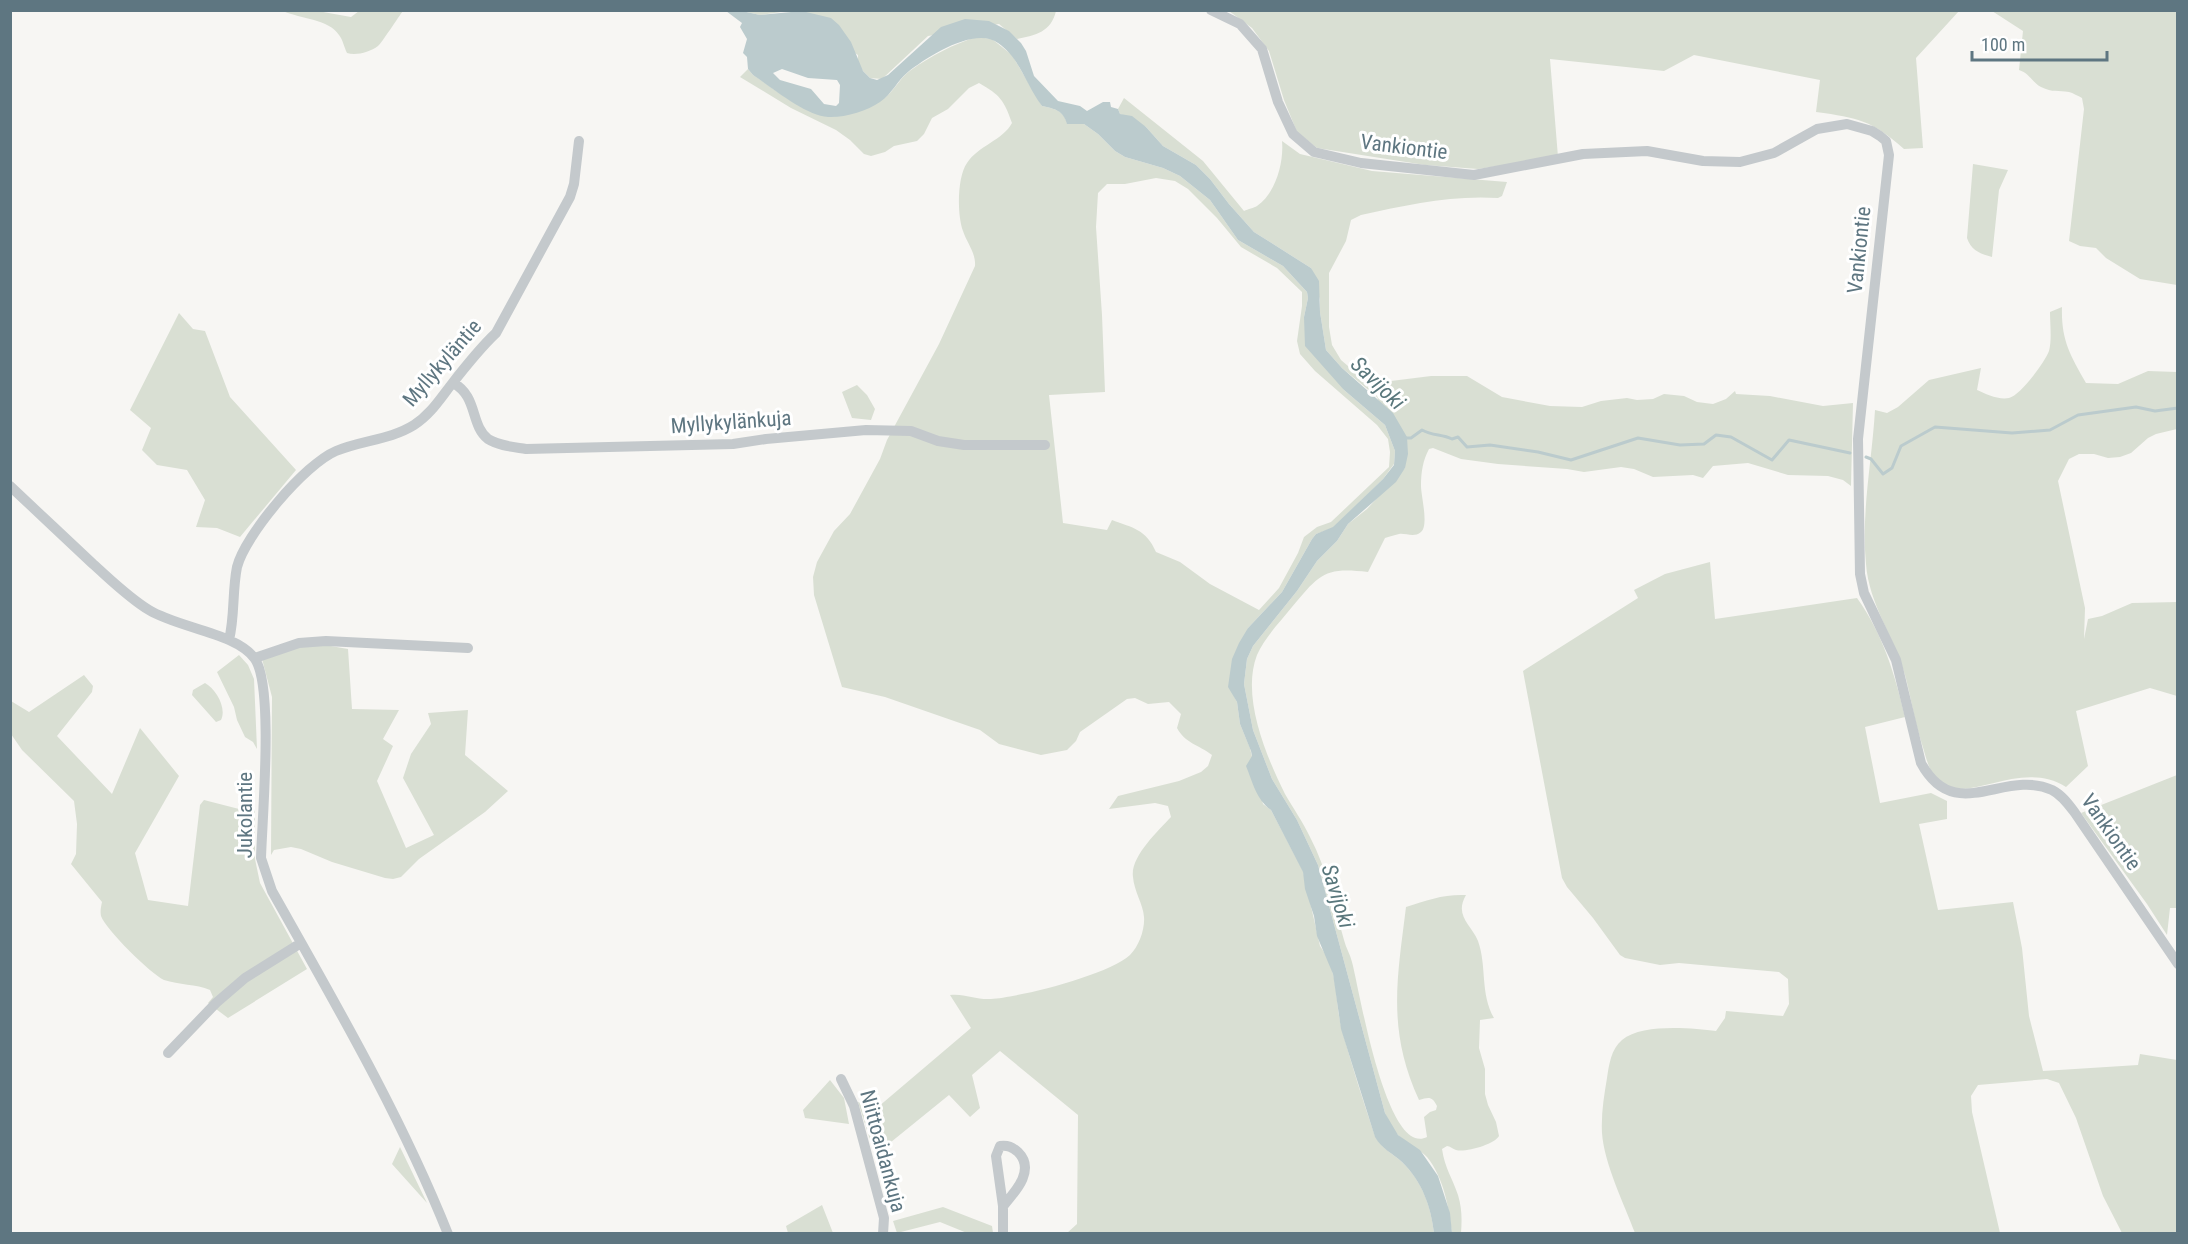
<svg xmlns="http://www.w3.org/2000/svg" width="2188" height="1244" viewBox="0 0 2188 1244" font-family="'Roboto Condensed',sans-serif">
	<rect width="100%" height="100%" fill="#f7f6f3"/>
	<!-- green -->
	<path fill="#d9dfd3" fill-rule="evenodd" d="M312,10L351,17L359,11H403C399,16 381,44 378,46C370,52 356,56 347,53C344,47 343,40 339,35C329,19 301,19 283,11Z
		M742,11H1056C1051,32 1036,35 1017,39L999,24L928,36L882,79L870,78L863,71L858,63V55L788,11L760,15Z
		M1229,11H1959L1916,58L1923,148L1904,149C1871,120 1859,118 1816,112L1820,80L1694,55L1664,71L1550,59L1558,157L1478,169L1425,165L1317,148L1297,132L1284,100L1269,51L1252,28Z
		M1992,11H2177V285L2140,279L2106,258L2096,248L2080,246L2069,241L2084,109L2082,98C2078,96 2073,93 2069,92C2058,90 2053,93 2041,87C2032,82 2029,73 2019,70L2023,31Z
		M977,37L992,39L1012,55L1042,106C1055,109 1063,110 1067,123L1084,124L1098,134L1115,151L1125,157L1163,168L1180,176L1210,200L1238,240L1283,266L1307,292L1308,298L1304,317L1344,390L1385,425L1395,451L1394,464L1383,479L1333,528L1316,534L1312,539L1282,592L1248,628L1232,692L1237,702L1240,724L1250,748L1263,804L1271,810L1303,871L1320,946C1340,973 1334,1000 1342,1030C1352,1066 1363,1101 1375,1136C1382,1149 1392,1153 1402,1162C1422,1181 1431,1206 1434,1233H1067L1077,1224L1078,1115L1000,1051L972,1075L980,1108L970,1117L949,1095L875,1155L858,1102L878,1107L971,1028L950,995C964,993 976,1000 991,999C1021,997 1108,975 1130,955C1139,946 1145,929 1144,917C1143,904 1134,891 1133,877C1130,857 1158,831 1171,817L1168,806L1155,803L1109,809L1118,796L1179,781L1201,772L1208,766L1212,755C1199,745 1185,743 1177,728L1181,714L1169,702L1148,704L1135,698L1127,699L1080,732L1076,741L1067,750L1041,755L999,744L980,730L885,697L842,687L814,595L813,577L817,562L834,531L850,514L880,459L887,440L939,344L975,266C976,253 967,243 963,231C957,215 957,177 967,163C978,146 1003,140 1012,123C1004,100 1000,95 979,83L969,88L948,109L932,118L924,134L917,141L894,146L885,152L871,156L864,154L850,140L836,130L791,108L740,77L748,69L753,75C775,89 799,110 825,116C841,119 877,106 889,94C897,86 901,77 911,70C931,56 953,44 977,37ZM1156,178L1175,181L1188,189L1217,218L1241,247L1277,268L1302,292V306L1297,341L1300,354L1315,371L1377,425L1388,439L1390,452L1389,467L1331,522L1317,527L1304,537L1298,553L1279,588L1259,610L1210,584L1180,562L1156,552C1146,529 1133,528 1112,520L1107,530L1063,523L1049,395L1105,392L1102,315L1096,227L1098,193L1107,184H1125Z
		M1124,98L1203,161L1244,211C1248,209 1254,208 1257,206C1276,193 1284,162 1282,141L1300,154L1372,171L1507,182L1502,196L1498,198C1450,195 1407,205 1361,215L1351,220L1346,241L1329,273V327L1332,345L1341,360L1362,378L1375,383L1431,376H1467L1502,397L1550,406L1582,407L1601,401L1627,398L1637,400L1653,399L1664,394L1684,396L1697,402L1713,404L1726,399L1735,391L1736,394L1770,396L1823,406L1853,403L1851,486L1843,480L1828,476L1788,475L1748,463L1713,466L1703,478L1693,475L1653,477L1634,469L1621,467L1584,472L1567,469L1498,464L1461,459L1433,448L1429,449C1423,460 1421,472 1421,486C1421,496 1429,525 1421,532C1414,538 1406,533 1399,534C1394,535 1389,537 1385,538L1368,572C1324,567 1320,574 1292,607C1280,622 1265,637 1257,655C1241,696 1266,756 1285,794C1293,808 1303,822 1310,837C1327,869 1334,905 1344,940C1346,948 1350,954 1352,962C1359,987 1386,1158 1427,1137L1424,1117L1430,1112L1436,1110L1437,1106C1432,1096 1429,1097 1419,1100C1387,1030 1397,980 1406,907C1427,900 1444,894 1466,895C1454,916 1471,924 1478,941C1487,966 1480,994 1494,1018L1480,1020L1479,1048L1485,1069V1094L1488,1105L1496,1122L1499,1136C1495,1144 1465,1153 1456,1150C1453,1149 1450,1146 1447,1146L1442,1149C1445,1169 1452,1177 1458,1195C1462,1208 1462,1220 1461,1233H1452C1449,1208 1444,1178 1427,1157C1420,1150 1412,1146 1404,1140C1394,1133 1390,1124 1385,1113L1318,865L1297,820L1272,779L1253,730L1244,684L1247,659L1253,646L1297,591L1317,561L1337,541L1348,524L1367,509L1405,468L1377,397L1342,368L1326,350L1320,312V300L1311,268L1254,232L1229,204L1210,179L1196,165L1163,146L1146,127L1120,114L1118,109Z
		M1973,164L2008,170L1999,190L1992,257C1980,254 1971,250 1967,238Z
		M2062,307C2061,340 2070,355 2086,383L2118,384L2148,371L2177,372V429L2156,434L2148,438L2131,453L2120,457L2108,458L2094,454H2079L2069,459L2058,481L2085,608L2084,639L2088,619L2102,616L2132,603L2178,602L2177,696L2150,688L2076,711L2088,766L2066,787C2022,759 1971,802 1943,785C1929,776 1926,756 1921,741C1914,719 1911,697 1905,675C1894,637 1869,604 1866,564C1861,513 1872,461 1875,410L1887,413L1898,407L1929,380L1981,368L1977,390C1986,394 1998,400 2009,398C2020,396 2045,362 2049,351C2052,340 2050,324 2050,312Z
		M179,313L193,329L205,331L230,397L296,470L240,537L217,528L196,527L205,500L187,470L157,465L142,450L151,428L130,410Z
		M857,385L867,395L875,409L871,420L852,418L842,392Z
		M1710,562L1715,619L1857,598C1883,634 1895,675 1905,717L1865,727L1880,803L1931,793L1947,801V819L1919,824L1938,910L2013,902L2022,948L2029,1016L2043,1071L2138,1065L2140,1054L2177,1060V1233H2122L2103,1196L2076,1118L2059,1083L2047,1079L1978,1085L1971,1096L1972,1112L2000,1233H1635C1624,1204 1604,1163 1602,1133C1601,1114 1604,1096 1607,1078C1609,1065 1611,1049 1622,1040C1642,1023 1692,1028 1716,1031L1725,1018L1726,1011L1783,1016L1789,1004L1788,979L1779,972L1679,963L1660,965L1625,958L1620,955L1593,918L1567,887L1562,878L1523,671L1638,598L1634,590L1665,574Z
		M325,645L348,649L352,709L399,710L383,739L393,746L377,781L406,848L434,835L403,778L411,754L431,724L428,713L468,710L465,755L508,791L485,812L419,859L401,877L393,879L385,878L332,862L301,849L291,847L274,850L271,855L272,697L262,659L300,647Z
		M239,655L248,665L254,679L257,749L253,742L245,737L237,720L234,707L217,672Z
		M84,675L93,686L92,692L57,736L112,794L140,728L179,776L135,853L148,900L188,906L200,805L204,800L239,809H255V859L260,883L307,969L228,1018L208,1003L213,997L210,990C196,984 179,985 164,980C151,974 106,930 101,916C100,911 101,907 102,902L71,864L76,854L77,824L74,801L22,750L11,734V701L29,712Z
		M205,683C216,689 227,708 221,720L216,722L192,695L193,690Z
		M2177,775V908H2170L2167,935L2147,904L2081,813Z
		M830,1080L844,1098L849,1124L805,1118L803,1110Z
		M400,1147L427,1203L392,1164Z
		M822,1205L833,1233H788L786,1226Z
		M943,1207L992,1226L993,1233H967L940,1222L897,1233L893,1221Z"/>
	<!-- water -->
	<path fill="#bbcbcd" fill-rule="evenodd" d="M726,11H742L760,15L802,11L831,18L839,25L851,42L863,71L870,78L877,80L888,75L941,27L965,19L989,21L1009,31L1021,43L1026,51L1034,76L1058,101L1080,106L1087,111L1103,102H1110L1111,107L1118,109L1120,114L1132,116L1146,127L1163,146L1196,165L1210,179L1229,204L1254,232L1311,268L1319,281L1320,312L1326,350L1342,368L1393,413L1407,437L1408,454L1405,468L1396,482L1348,524L1337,541L1317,561L1297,591L1253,646L1247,659L1244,684L1253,730L1272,779L1297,820L1318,865L1385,1113L1398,1135L1420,1150L1438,1176L1450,1213L1452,1233H1434C1431,1207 1422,1181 1402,1162C1392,1153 1382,1149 1375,1137L1341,1029L1333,974L1317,936L1314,916L1305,889L1303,872L1271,810C1256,799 1253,783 1246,766L1252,756L1251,751L1240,724L1237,702L1228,687L1232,659L1239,643L1248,628L1282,592L1312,539L1316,534L1333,527L1383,479L1394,465L1395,451L1385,425L1344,390L1305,346L1304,317L1308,298L1307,292L1283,266L1238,240L1210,200L1180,176L1163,168L1125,157L1115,151L1098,134L1084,124H1067C1063,110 1055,109 1042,106C1026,85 1020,58 998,43C975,26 927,57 908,72C897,81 892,94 880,102C867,111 844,118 828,117C806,116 771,87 753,75L748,69L747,57L743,53L747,39L740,27L742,23ZM782,69L808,78L837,80L840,85L839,103L836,106L824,104L811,89L780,80L773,73Z"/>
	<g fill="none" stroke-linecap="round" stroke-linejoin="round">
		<!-- stream -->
		<path stroke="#bbcbcd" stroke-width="3" d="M1404,438H1411L1422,430C1433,436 1442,434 1452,439L1458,437L1467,447L1490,445L1538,452L1571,460L1638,438L1680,445L1704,444L1716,435L1731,437L1772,460L1789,440L1850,453
			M1866,457L1871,459L1883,474L1892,468L1901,446L1935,427L2012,433L2050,430L2078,415L2136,407L2155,411L2178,408"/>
		<!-- minor -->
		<path stroke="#c4c9cc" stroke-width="10" d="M1211,10L1240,24L1262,49L1278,102L1293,134L1314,152L1361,163L1474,175L1583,154L1647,151L1703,161L1740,162L1774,153L1817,129L1847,124L1872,131L1880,136L1886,141L1889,155L1858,439L1860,574L1864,593L1896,660L1921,763C1955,826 2004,768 2052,790C2062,795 2069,805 2075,813L2178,964
			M453,383C478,396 470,425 488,439C499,446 514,447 526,449L733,444L766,439L866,430L911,431L938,441L964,445H1045
			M10,486C38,512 65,538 93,564C111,580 129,598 149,610C178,628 237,633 255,659C274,687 262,819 261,858L272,891C335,1003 400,1114 448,1234
			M229,640C235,616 232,592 237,567C245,535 305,464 336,451C362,440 390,440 414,425C430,415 440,399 451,385C465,367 479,349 496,333L570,197L574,184L579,141
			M255,658L299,643L326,641L468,648
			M168,1053L216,1003L245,978L301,943
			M841,1079L854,1106L884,1218L883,1234
			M1003,1206C1015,1192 1036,1170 1018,1152C1012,1147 1008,1145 1000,1146L996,1156L1003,1206V1234"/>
	</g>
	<g text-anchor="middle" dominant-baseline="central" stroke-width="6" stroke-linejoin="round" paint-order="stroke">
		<!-- street labels -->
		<g font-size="21" fill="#5e7681" stroke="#fff">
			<text transform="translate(1404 147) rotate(7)">Vankiontie</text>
			<text transform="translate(1859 250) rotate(-84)">Vankiontie</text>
			<text transform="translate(442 363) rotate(-49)">Myllykyläntie</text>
			<text transform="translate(731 422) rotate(-4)">Myllykylänkuja</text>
			<text transform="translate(245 815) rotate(-90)">Jukolantie</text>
			<text transform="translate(2111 832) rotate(55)">Vankiontie</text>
			<text transform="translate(883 1151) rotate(75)">Niittoaidankuja</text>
		</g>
		<!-- water labels -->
		<g font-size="22" font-style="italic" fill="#59777c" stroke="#fff">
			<text transform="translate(1378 383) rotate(44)">Savijoki</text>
			<text transform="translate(1338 896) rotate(73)">Savijoki</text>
		</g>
	</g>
	<!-- border -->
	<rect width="2188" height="1244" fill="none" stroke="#5e7681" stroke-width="24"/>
	<!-- scale -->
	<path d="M1972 51v9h135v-9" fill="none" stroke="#5e7681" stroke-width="3"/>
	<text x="1981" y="51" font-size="18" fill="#5e7681" stroke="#ffffff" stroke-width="4.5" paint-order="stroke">100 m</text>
</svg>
